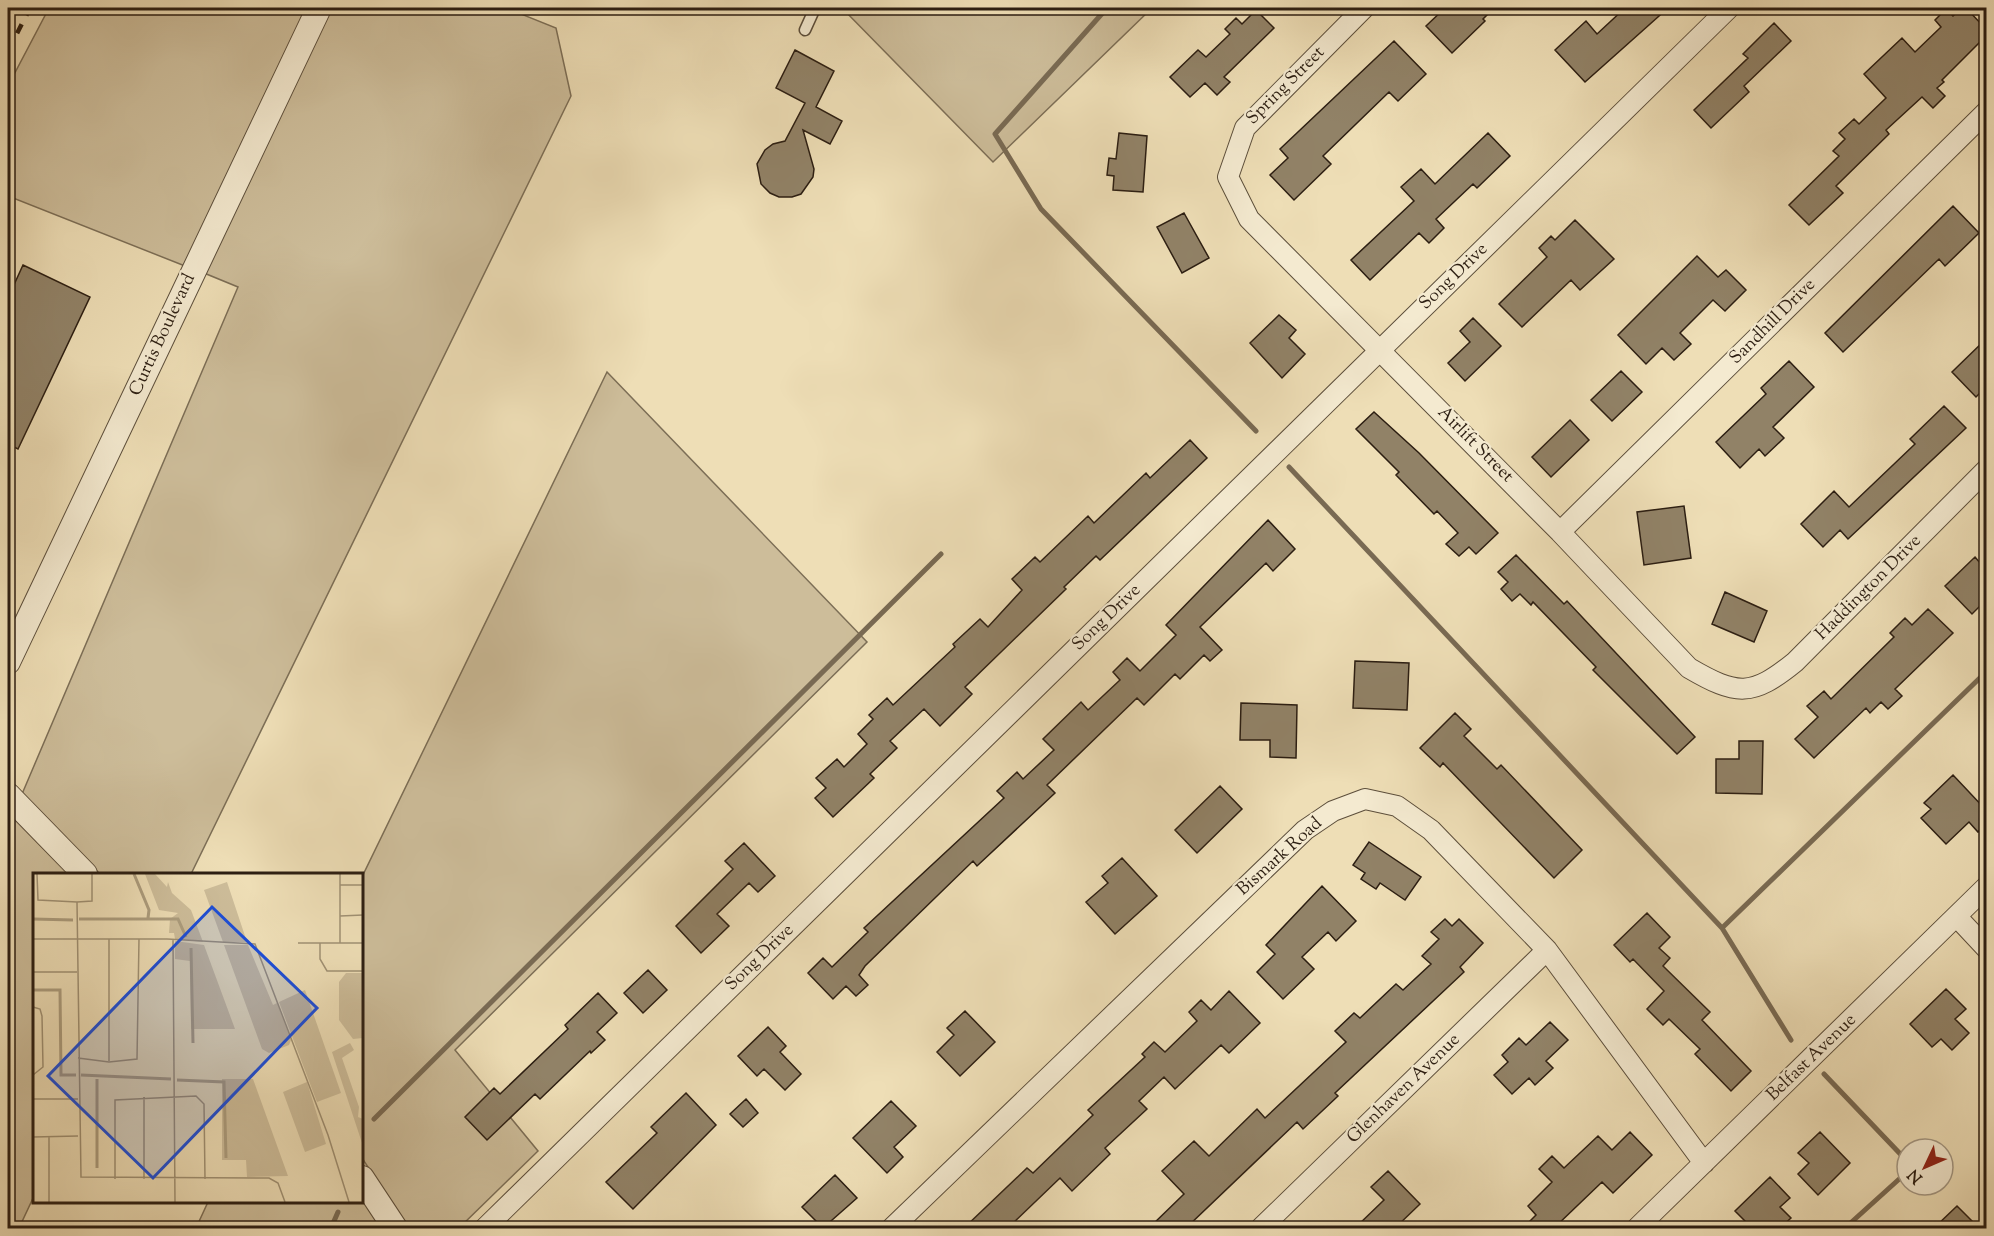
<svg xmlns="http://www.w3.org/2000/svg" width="1994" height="1236" viewBox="0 0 1994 1236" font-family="'Sorts Mill Goudy',serif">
	<rect width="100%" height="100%" fill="#eedeb6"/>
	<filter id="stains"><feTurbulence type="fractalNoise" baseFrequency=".00333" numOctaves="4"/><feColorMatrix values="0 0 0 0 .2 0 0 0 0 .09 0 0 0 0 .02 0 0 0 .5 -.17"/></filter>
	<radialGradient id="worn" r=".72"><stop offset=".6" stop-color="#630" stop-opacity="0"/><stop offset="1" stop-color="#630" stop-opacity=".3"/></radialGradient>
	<!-- green -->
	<path fill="#cdbd9a" stroke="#7c6e56" stroke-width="1.5" d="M49,8H308L185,266L8,196V86Z
		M330,8H506L556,28L571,96L191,874H100L22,794L238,287L204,273Z
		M842,8H1152L993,162Z
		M607,372L867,642L455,1050L538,1151L459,1228H408L362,1158V877Z
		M12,815L70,874H34V1196L19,1228H8V826Z
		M362,1198L382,1228H196L208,1202H362Z"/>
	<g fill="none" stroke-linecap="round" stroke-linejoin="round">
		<!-- stream -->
		<path stroke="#796a53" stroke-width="5" d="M1107,8L995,134L1041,209L1256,431
			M1289,467L1722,928L1791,1040
			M1722,928L1986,672
			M1824,1074L1907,1161
			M374,1119L941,554
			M331,1228L338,1212
			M1845,1228L1907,1172"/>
	</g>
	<!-- building -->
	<path fill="#918267" stroke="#2c1e12" stroke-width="1.5" d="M1445,8H1494L1483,19L1485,21L1452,53L1426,26Z
		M1625,8H1668L1585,82L1555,50L1586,21L1597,34Z
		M1962,8H1966L1986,29V36L1942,80L1944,82L1937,88L1945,96L1933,108L1922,97L1886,130L1889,134L1836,186L1843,193L1809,225L1789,205L1839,156L1833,151L1845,139L1839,133L1854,119L1859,124L1886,98L1864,74L1902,38L1915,52L1941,27L1935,20L1946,9L1953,16Z
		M1256,10L1274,28L1224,77L1230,82L1217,95L1205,83L1190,97L1170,77L1198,50L1206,57L1230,34L1225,29L1236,18L1242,24Z
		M1774,23L1791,41L1744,86L1749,92L1711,128L1694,110L1748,58L1743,54Z
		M1394,41L1426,74L1398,101L1389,92L1323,156L1331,164L1294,200L1270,175L1288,158L1280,149Z
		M795,50L834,71L816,107L842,121L830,144L803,130L814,169L813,177L801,194L792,197H779L770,193L761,184L757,164L765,150L773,144L785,141L805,103L776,88Z
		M1119,133L1147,136L1143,192L1113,190L1114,176L1107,175L1109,158L1116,159Z
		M1488,133L1510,156L1477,188L1473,184L1436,219L1444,228L1429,243L1419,233L1370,280L1351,260L1414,201L1401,187L1421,169L1435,184Z
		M1953,206L1979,233L1945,266L1939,259L1843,352L1825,333Z
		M1184,213L1209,258L1182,273L1157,227Z
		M1575,220L1614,259L1580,290L1571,280L1522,327L1499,304L1547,257L1539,248L1551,236L1555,240Z
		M1697,256L1718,277L1726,270L1746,290L1725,311L1713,300L1680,333L1691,344L1674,360L1662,348L1646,364L1618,335Z
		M23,265L90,297L18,449L8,444V298Z
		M1279,315L1296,330L1289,338L1305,354L1282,378L1250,343Z
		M1473,318L1501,346L1465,381L1448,363L1470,342L1460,331Z
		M1986,339V387L1976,397L1952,372Z
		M1789,361L1814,387L1773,427L1784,438L1765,456L1759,449L1740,468L1716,442L1766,394L1761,388Z
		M1621,371L1642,392L1612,421L1591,400Z
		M1944,406L1966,428L1848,539L1840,530L1823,547L1801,524L1834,491L1849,507L1915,444L1910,439Z
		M1374,412L1419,453L1498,533L1476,554L1469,547L1459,556L1446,544L1458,533L1437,511L1434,514L1396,475L1399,472L1356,429Z
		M1570,420L1589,440L1551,477L1532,457Z
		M1190,440L1207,458L1100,560L1096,556L1064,587L1066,589L965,687L972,694L940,726L924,709L890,741L897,748L870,774L874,778L833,817L815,798L826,788L816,778L837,759L844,767L867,744L858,734L873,719L869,715L887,698L893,705L955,647L953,644L980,619L988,627L1022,590L1012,579L1035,557L1040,562L1088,516L1094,523L1146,473L1150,478Z
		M1684,506L1691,558L1644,565L1637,512Z
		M1268,520L1295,549L1273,571L1266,563L1200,627L1222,650L1210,661L1204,655L1180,679L1175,674L1144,705L1137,698L1047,785L1055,793L977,866L973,861L865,966L859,975L868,985L856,996L846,986L833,999L808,973L823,958L832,967L868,932L864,928L1004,798L997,791L1017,772L1023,779L1054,750L1043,739L1081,702L1088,710L1120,680L1113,672L1127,658L1140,671L1176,635L1166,625Z
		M1516,555L1564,604L1567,601L1695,737L1677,754L1593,670L1596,667L1533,602L1531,605L1520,594L1512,601L1501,589L1508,582L1498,572Z
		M1975,557L1986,570V600L1972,614L1945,586Z
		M1725,592L1767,611L1754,642L1712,624Z
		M1928,609L1953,633L1895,689L1902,696L1888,709L1881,702L1870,713L1866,708L1814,758L1795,739L1818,717L1807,706L1824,691L1831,699L1894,637L1890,633L1905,618L1912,625Z
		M1355,661L1409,663L1407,710L1353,708Z
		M1241,703L1297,705L1296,758L1270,757V740H1240Z
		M1455,713L1471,729L1464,736L1497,769L1501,765L1582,850L1554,878L1443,763L1440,767L1420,748Z
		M1739,741H1763L1762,794L1716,793V759H1739Z
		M1953,775L1986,810V823L1978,832L1969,822L1946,844L1921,818L1931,809L1924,803Z
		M1220,786L1242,809L1197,853L1175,830Z
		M1369,842L1421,877L1405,900L1380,883L1376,889L1361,879L1365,873L1353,865Z
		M744,843L775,876L758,892L749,883L717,914L729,926L701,953L676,926L733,869L725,861Z
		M1122,858L1157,896L1115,934L1086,902L1108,883L1102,876Z
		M1322,886L1356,921L1336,941L1328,932L1302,957L1314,969L1283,999L1257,972L1275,954L1266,945Z
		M1647,913L1670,937L1659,948L1670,958L1663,966L1710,1012L1702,1020L1751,1071L1731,1091L1695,1054L1700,1049L1669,1019L1663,1025L1647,1009L1664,991L1633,959L1630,962L1614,945Z
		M1445,919L1452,926L1459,919L1483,943L1460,967L1464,972L1335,1093L1338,1096L1303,1129L1297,1122L1186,1228H1149L1184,1194L1162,1171L1194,1141L1209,1156L1257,1109L1265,1118L1346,1042L1335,1031L1354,1013L1360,1018L1396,984L1403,990L1431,964L1422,956L1439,939L1431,932Z
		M648,970L667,990L643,1013L624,993Z
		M1946,989L1966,1009L1955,1019L1969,1033L1952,1050L1941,1039L1932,1047L1910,1024Z
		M1229,991L1260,1023L1229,1053L1221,1045L1175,1089L1164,1077L1139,1101L1147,1109L1105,1148L1110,1154L1072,1191L1060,1178L1008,1228H964L1027,1168L1033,1173L1093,1115L1088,1110L1145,1057L1142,1054L1154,1042L1165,1052L1197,1021L1189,1012L1201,1000L1211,1010Z
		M598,993L617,1013L597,1032L605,1040L591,1053L590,1051L540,1099L535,1094L487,1140L465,1117L494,1088L500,1094L568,1029L565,1025Z
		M965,1011L995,1042L960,1076L937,1052L954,1035L947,1028Z
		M1550,1022L1568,1040L1546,1061L1553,1068L1535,1085L1529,1078L1512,1094L1494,1075L1508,1062L1502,1055L1519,1038L1526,1045Z
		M768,1027L786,1046L780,1052L801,1074L785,1090L764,1069L757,1076L738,1056Z
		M686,1093L716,1125L633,1209L606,1182L657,1133L651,1127Z
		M746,1099L758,1113L743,1127L730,1114Z
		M891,1101L916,1126L894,1147L903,1157L887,1173L853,1138Z
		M1630,1132L1652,1155L1613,1193L1602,1182L1554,1228H1523L1536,1215L1528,1206L1552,1182L1539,1169L1552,1156L1564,1168L1598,1136L1612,1150Z
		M1820,1132L1850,1163L1818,1195L1798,1174L1809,1163L1798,1153Z
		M1388,1171L1420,1204L1395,1228H1355L1384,1200L1371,1187Z
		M835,1175L857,1198L823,1228L802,1207Z
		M1770,1177L1790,1198L1780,1207L1791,1218L1780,1228H1752L1735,1211Z
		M1957,1206L1979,1228H1934Z"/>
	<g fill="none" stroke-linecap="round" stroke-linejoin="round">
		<!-- service casing -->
		<g stroke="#5c4e3b" stroke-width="13">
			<path id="service" d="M805,30L815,8"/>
		</g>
		<!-- minor casing -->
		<g stroke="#5c4e3b" stroke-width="22">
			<path id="minor" d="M1364,8L1245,128L1228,177L1249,219L1560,532L1689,668C1737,696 1752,697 1795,662L1986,470
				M1560,532L1986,112
				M1957,917L1986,948
				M485,1228L1729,8
				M892,1228L1305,830L1333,811L1365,799L1397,806L1431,830L1547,950L1704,1163
				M1261,1228L1547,950
				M1637,1228L1986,887"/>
		</g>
		<!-- tertiary casing -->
		<g stroke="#5c4e3b" stroke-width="26">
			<path id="tertiary" d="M8,662L319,8
				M8,795L85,874
				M362,1178L395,1228"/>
		</g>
		<!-- service -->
		<use href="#service" stroke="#f4ead0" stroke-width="10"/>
		<!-- minor -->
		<use href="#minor" stroke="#f4ead0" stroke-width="20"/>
		<!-- tertiary -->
		<use href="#tertiary" stroke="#f4ead0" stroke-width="24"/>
		<!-- rail -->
		<path stroke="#2c1e12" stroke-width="4.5" stroke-dasharray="10 10" stroke-linecap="butt" d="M8,23L16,8
			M8,51L30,8"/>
	</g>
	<g text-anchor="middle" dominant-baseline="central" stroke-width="4.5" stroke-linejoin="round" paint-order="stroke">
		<!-- street labels -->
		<g font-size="18" fill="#2c1e12" stroke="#f4ead0">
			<text transform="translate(1286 86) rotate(-45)">Spring Street</text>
			<text transform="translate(1454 277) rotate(-44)">Song Drive</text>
			<text transform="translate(1773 322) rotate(-45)">Sandhill Drive</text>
			<text transform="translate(163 335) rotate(-65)">Curtis Boulevard</text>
			<text transform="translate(1475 445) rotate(45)">Airlift Street</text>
			<text transform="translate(1869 588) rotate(-45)">Haddington Drive</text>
			<text transform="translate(1107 618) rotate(-44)">Song Drive</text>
			<text transform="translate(1280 857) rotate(-42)">Bismark Road</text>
			<text transform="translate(760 958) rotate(-44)">Song Drive</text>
			<text transform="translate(1812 1058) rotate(-44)">Belfast Avenue</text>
			<text transform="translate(1404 1089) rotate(-44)">Glenhaven Avenue</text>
		</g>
	</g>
	<!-- overview -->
	<g transform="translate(33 873)">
		<rect width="330" height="330" fill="#eedeb6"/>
		<path d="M112,1H122L134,14L135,9L139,20L158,37L170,69L142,66L141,60H136L137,46L145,40L126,37ZM194,9L214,69H190L171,17ZM142,68L171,72L202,156H158L157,88L142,86ZM191,72H215L240,132L244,130L258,167L256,172L236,180L229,176ZM313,100H330V165L320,166L306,147V109ZM272,117L308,220L284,229L246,129ZM294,164L299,179L317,170L321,177L309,185L326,234L325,244L330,246V273ZM189,206H220L255,303L214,304L213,287H189ZM274,209L293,271L272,279L250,219Z" fill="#cdbd9a"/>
		<path fill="none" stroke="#ac9d7e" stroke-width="3" d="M101,1L116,37L115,45M0,46L40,47M46,46H145L153,64M158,75L160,170M0,117H27L28,202H43M48,202L138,206M64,206V295M144,207L191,209L193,285"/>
		<path fill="none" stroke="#a09174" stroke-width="1.5" d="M4,1L5,27L44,29L59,28V1M307,1V70M307,12H330M44,29L48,304L236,305L245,310L252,329M307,43L330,42M0,66H134L222,71L295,262L316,329M76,66V188M140,67L142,329M265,70H330M287,70V86L294,98H330M0,99H44M0,134L7,136L9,143L10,194L0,202M45,185L76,189L104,186L106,66M111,224V306M0,226H45M16,263V329M0,264L45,263M82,306V227L163,223L171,231L172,306"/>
		<path fill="#1d4ed8" fill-opacity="0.15" stroke="#1d4ed8" stroke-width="3" d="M179,34L284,135L120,305L15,203Z"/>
		<rect width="330" height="330" fill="none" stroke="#2c1e12" stroke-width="3"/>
	</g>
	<!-- margin -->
	<rect width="1994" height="1236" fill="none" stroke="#eedeb6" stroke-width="30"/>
	<rect x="9" y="9" width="1976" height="1218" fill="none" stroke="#2c1e12" stroke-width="3"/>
	<rect x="15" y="15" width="1964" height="1206" fill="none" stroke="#2c1e12" stroke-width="1.5"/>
	<!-- north arrow -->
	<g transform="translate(1925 1167) rotate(226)"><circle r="28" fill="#f4ead0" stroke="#a49884" stroke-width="1.5"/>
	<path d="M0-4.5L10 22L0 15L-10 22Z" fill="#8f2418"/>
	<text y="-9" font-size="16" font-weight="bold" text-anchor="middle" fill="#2c1e12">N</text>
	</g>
	<rect width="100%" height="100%" filter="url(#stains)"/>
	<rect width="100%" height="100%" fill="url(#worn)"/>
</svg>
